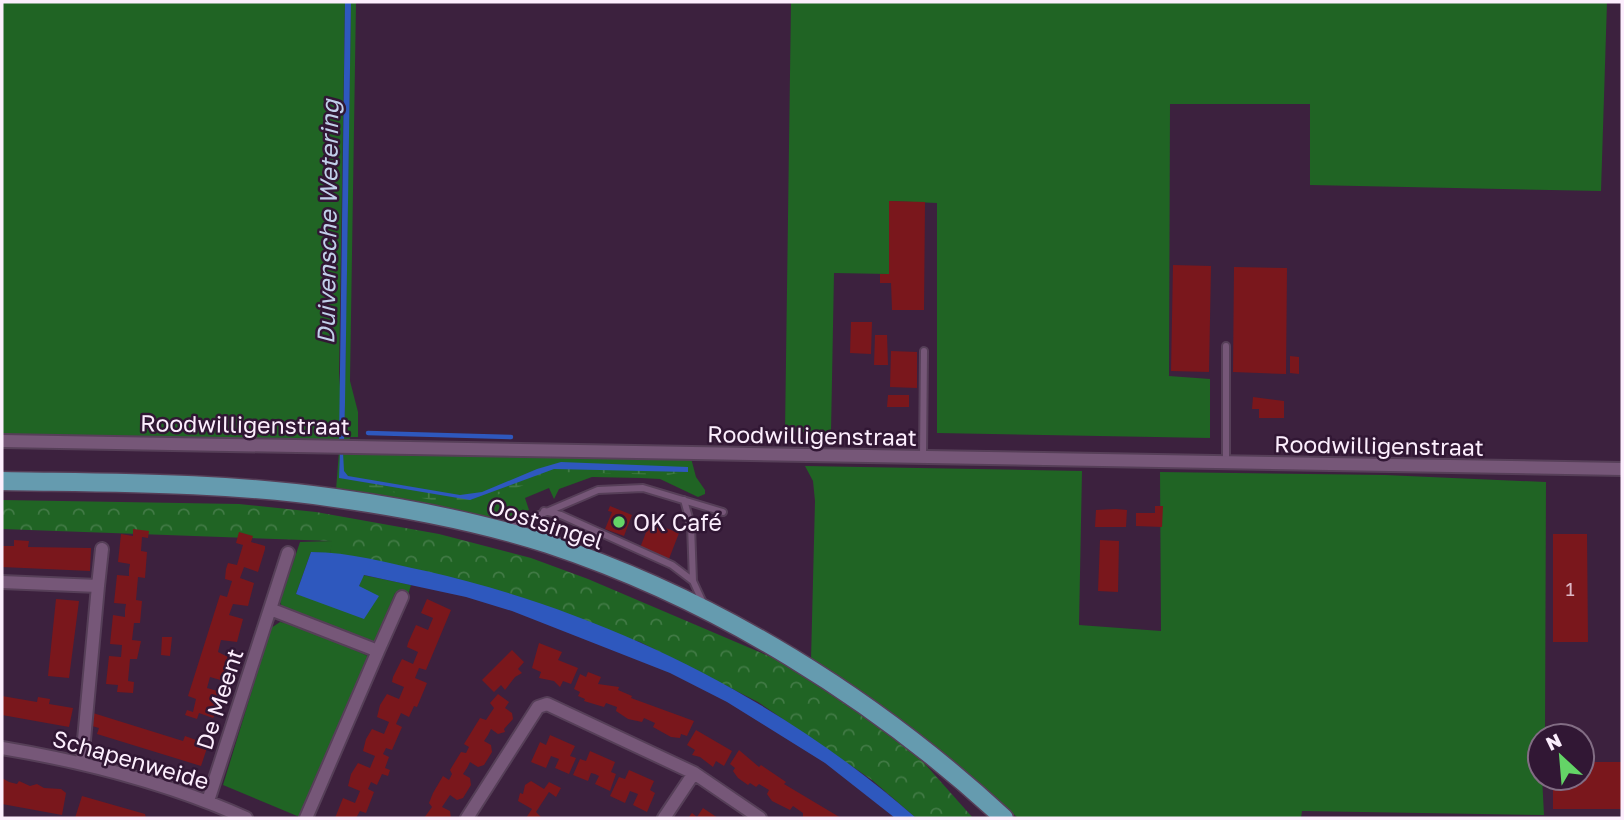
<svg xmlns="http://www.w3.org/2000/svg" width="1624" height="820" viewBox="0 0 1624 820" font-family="'Golos Text',sans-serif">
	<defs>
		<pattern id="forest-crowns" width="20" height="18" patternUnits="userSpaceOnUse" patternTransform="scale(1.75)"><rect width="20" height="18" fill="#206424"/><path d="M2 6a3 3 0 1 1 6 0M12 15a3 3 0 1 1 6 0" fill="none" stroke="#417a45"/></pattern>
		<pattern id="wetland-marsh" width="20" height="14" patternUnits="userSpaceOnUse" patternTransform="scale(1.75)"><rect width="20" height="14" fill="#206424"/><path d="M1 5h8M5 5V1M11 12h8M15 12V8" fill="none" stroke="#417a45"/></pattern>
	</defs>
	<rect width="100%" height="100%" fill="#3c213e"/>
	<!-- green -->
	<path fill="#206424" d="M2,2H345L339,373L344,441L351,2H356L350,381L358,412V437H350L349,443L2,434Z
		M791,2H1607L1601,191L1310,185V104H1170L1169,376L1210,379V438L937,433V203L890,201L889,274L834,273L831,432H785Z
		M339,451L691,458L696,477L705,490V494L698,497L660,479L640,478L592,477L559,489L554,499L549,488L525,498L529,510L507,517H482L336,490Z
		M805,466L1082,471L1079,625L1161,631L1160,472L1385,475L1546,482L1545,736H1540L1544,815L1302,811L1301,818H1018L939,750L811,660L815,501L813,481Z
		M333,541L330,554L311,552L296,594L319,600L359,586L363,575L411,585L408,595L395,593L373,646L283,609L280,602L300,542Z
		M280,622L301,626L368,656L302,818L223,785L271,628Z"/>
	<!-- forest -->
	<path fill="url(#forest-crowns)" d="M2,500L239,504L316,512L439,534L531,558L588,579L778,660L843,701L917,755L973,818H916L872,780L758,702L640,642L330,554L332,541L2,529Z"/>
	<!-- wetland -->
	<path fill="url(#wetland-marsh)" d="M557,467L688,471L668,475L561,472L471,504H451L344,482L342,479L476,498Z"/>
	<!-- water -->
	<path fill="#2e58be" d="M345,2H351L345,403L344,442H339Z
		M340,452H343L344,471L348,476L460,495L482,492L537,469L561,462L688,467V472L554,469L470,500L339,478Z
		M311,552C350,552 388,563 426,571C606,612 778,697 916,818H895L825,763L727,702L670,673L512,611L466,597L364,575L359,586L379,596L364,619L296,594Z"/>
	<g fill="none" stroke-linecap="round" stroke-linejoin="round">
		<!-- stream -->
		<path stroke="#2e58be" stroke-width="4.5" d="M368,433L511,437"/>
	</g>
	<!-- building -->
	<path fill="#7a171c" d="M889,201L925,202L924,310H892L891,283H880V274H889Z
		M1173,265L1211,266L1209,372L1171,371Z
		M1234,267L1287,268L1286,374L1233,372Z
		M851,322H872L871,354L850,353Z
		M875,335H887L888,365H874Z
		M891,351L917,352V388L890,387Z
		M1290,356L1299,357V374L1290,373Z
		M888,395H909V407H887Z
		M1253,397L1284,401V418H1259V409H1252Z
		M610,506L632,515L624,536L605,529L612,512L608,511Z
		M1155,506H1163L1162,527L1136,526V513H1155Z
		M1116,509L1127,510L1126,527H1095L1096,510Z
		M650,522L679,533L667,564L638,553Z
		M133,529L149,531L148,538L142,537L141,551L147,552L145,578L138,577L136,600L142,601L140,623H134L132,640L141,641L137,659H130L128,681L134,682L133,693L117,692L118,685L106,684L109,656L121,657L122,645L110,644L113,615L125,617V610L126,604L114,603L117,575L129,576V570L130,564L118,562L121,534L133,536Z
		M239,532L253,536L251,542L265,546V549L258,572L244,567L240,578L254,583L248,606L233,604L229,615L243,619L237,642L221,640L218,652L232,659L224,681L210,677L207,688L221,692L215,715L213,718L199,713L197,719L185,715L187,710L193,712L196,699L188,696L220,595L227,597L232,581L225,579L226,569L228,563L237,565L243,545L236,543Z
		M1553,534H1587L1588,642H1553Z
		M14,540L29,541L28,547L91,548L90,571L2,567V546H14Z
		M1100,540L1119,541L1118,592L1098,591Z
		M56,599L79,601L69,678L48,676Z
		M427,599L451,610L426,670L419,668L415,678L427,683L417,707L414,706L409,717L401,713L396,724L402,727L392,750L386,748L383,754L389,757L385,768L390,770L388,776L382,774L377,785L371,782L368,789L374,792L366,813L360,811L356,818H335L343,798L355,803L360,791L348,786L351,774L358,763L370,768L375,756L363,751L366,739L372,729L384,734L389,722L377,717L380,705L387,694L399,699L404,687L392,682L393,677L402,659L413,664L418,652L407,647L408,643L416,625L428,630L433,618L421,613Z
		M162,637H172L170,656L161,655Z
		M539,643L562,652L558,660L578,668L571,684L563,681L560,687L554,681L539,678L541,672L532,668Z
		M512,650L524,662L518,669L522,673L515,677L505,690L501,685L494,692L482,680Z
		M588,672L601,677L598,684L619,687L618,690L632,696L631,698L694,721L687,736L681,734L680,738L671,737L653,727L655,723L644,718L642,722L628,719L616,711L617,707L606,703L604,707L584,701L585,699L578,696L580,692L574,689L580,674L586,677Z
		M498,694L509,702L505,708L512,713L513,719L504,729L505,732L498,734L491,729L488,735L484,741L491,745L492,752L484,765L478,767L470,762L467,768L463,774L470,778L471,785L463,798L457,800L450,795L442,807L450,811L451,818H424L432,807L429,803L433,793L443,776L449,780L452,774L450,770L461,752L466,753L469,747L464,744L480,718L486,720L494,708L490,703Z
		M2,696L37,702L38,697L50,699L49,704L73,708L69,727L2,715Z
		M93,713L183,741L185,736L196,740L198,737L201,738L200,746L207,748L201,766L97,734L99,728L92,726Z
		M696,730L732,751L724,766L716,761L713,767L700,757L692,755L695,750L687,745Z
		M550,735L575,746L570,756L576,758L569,774L555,768L559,759L551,756L546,768L531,762L540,742L546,745Z
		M739,750L759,767L761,765L786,782L784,784L841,818H803V813L793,806L790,810L772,801L767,794L769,790L759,784L756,787L750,783L748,785L738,778L733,771L735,768L730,764Z
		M590,751L615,762L611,772L616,774L610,791L595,784L599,776L595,774L591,773L588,781L573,775L580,759L586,761Z
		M1582,762H1622V809H1553V778H1582Z
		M629,770L654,781L650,790L655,793L647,812L633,805L638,794L630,791L625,803L610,796L619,777L625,779Z
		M2,778L9,782L17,784L19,781L30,786L37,784L44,788L61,789L66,793L62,815L2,804Z
		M531,781L544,789L549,782L561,788L556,797L549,792L536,812L542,818H526L532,809L518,801L520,793L523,794L525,785Z
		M82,796L145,814L146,818H75Z
		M703,808L718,818H688L692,813L697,817Z"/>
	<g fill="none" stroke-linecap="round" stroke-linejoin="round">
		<!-- service casing -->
		<g stroke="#563f58" stroke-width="10">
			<path id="service" d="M1226,346V463
				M923,457L924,351
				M684,500L691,525L693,581L704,605
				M544,511L561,515L672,565L693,581
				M509,528L598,490L643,488L723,512"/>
		</g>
		<!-- minor casing -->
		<g stroke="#563f58" stroke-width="16">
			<path id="minor" d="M2,441L1622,469
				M2,582L98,586L82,762
				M98,586L102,549
				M270,609L288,553
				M378,651L402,597
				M2,748C86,762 168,783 246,818
				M208,801L270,609L378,651L306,818
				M467,818L538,707L547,704L694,773L760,818
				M664,818L694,773"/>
		</g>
		<!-- primary casing -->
		<g stroke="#563f58" stroke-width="21">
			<path id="primary" d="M2,481C113,483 224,482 335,498C406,508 480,522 548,544C717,600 874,698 1004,818"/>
		</g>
		<!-- service -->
		<use href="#service" stroke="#765778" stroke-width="6"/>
		<!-- minor -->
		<use href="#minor" stroke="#765778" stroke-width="12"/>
		<!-- primary -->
		<use href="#primary" stroke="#659baf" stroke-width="18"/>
	</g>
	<!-- markers -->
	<circle fill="#64d467" stroke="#311734" stroke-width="2.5" cx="619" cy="522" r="7"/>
	<g text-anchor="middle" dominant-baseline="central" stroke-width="5" stroke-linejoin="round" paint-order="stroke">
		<!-- number labels -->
		<g font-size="19" fill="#dcb8c5">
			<text x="1570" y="588">1</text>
		</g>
		<!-- street labels -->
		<g font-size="23" fill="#fceefd" stroke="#311734">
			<text transform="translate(245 424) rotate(1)">Roodwilligenstraat</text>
			<text transform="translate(812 435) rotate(1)">Roodwilligenstraat</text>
			<text transform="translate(1379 445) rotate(1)">Roodwilligenstraat</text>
			<text transform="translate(546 523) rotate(18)">Oostsingel</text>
			<text transform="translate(219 699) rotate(-72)">De Meent</text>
			<text transform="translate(131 759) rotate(16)">Schapenweide</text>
		</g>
		<!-- poi labels -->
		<g font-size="23" fill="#fceefd" stroke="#311734" text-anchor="start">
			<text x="633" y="522">OK Café</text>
		</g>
		<!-- water labels -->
		<g font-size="24" font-style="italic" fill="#c1cfe9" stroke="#311734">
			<text transform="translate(327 222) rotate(-89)">Duivensche Wetering</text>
		</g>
	</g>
	<!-- border -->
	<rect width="1624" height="820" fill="none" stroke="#fceefd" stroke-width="7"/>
	<!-- north arrow -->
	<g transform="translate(1561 757) rotate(334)"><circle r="33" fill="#311734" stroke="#826d84" stroke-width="2"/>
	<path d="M0-5L12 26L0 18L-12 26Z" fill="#64d467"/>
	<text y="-10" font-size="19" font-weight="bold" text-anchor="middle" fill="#fceefd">N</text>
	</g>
</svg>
